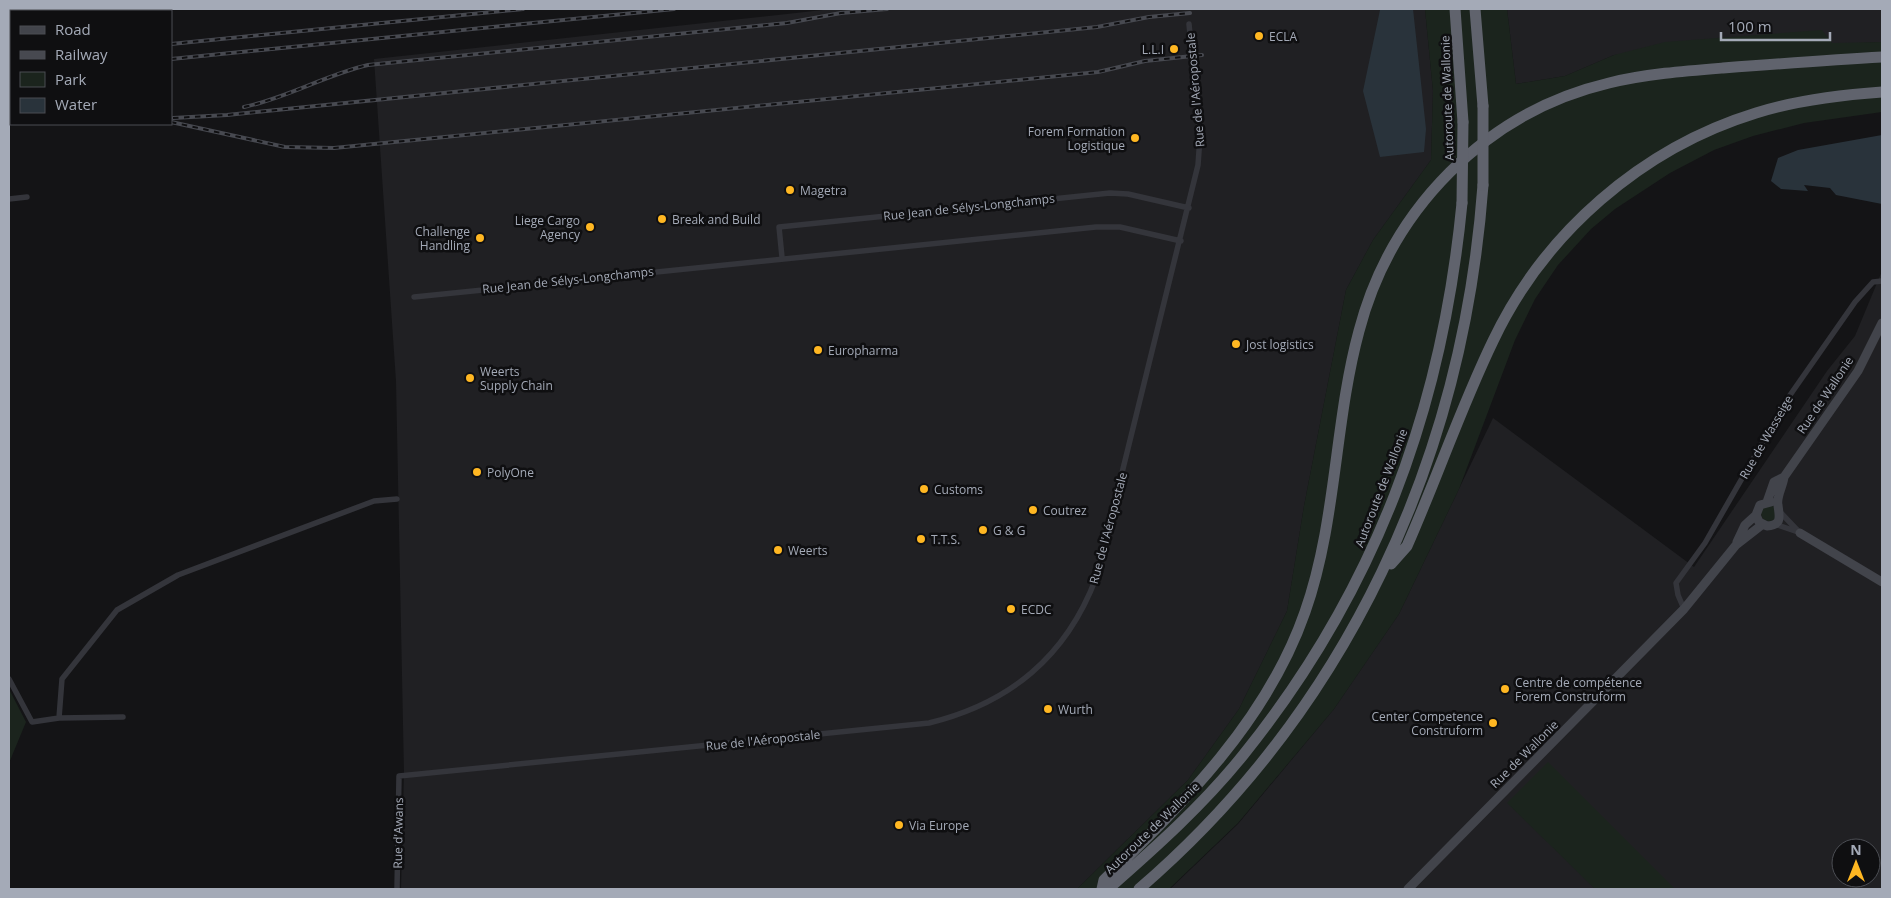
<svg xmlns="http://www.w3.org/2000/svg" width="1891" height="898" viewBox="0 0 1891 898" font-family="'Open Sans',sans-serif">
	<rect width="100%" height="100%" fill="#141416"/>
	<!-- built -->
	<path fill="#202023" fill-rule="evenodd" d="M832,9H1425L1433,91L1431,160L1373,240L1346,290L1304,506L1287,611L1239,709L1188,780L1077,889H401L404,773L396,381L374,59Z
		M1507,9H1882V42L1614,55L1565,76L1516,84Z
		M1882,271V889H1170L1238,824L1334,709L1399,614L1493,418L1694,567L1827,371L1855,336ZM1841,848H1871V878H1841Z"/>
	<!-- green -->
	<path fill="#1b241d" d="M1425,9H1507L1516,84L1565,76L1614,55L1665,42L1822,30L1832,43L1882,42V112L1804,123L1753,136L1714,150L1670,173L1615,209L1591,229L1558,265L1535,299L1515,340L1459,489L1399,614L1334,709L1238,823L1169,889H1077L1188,780L1239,709L1287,611L1304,506L1346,290L1373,240L1431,160L1433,91Z
		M1761 513a8 8 0 1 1 16 0a8 8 0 1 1-16 0Z
		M9,689L26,722L9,763Z
		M1548,762L1675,889H1595L1507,803Z"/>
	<!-- water -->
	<path fill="#29333b" d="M1413,9L1426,129L1424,152L1380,157L1363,91L1380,10Z
		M1882,135V204L1836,195L1830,188L1804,185L1808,191L1781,189L1771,181L1778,158L1798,150Z"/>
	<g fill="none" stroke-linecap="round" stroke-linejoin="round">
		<!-- street -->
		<path stroke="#34353b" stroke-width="5.5" d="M9,199L27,197
			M782,257L779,227L1110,193L1128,194L1189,208
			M414,297L1096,227H1120L1181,241
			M1781,513L1800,533
			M1775,524L1798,532
			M1684,609L1678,595L1676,583L1705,543L1788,398L1855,302L1873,282L1882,281
			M9,679L32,722L59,718L123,717
			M59,718L62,679L117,610L178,575L374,501L397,499
			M397,889L399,776L929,723C1010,703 1066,657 1096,578L1198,165L1200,137L1189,24"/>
		<!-- secondary -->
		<path stroke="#42444b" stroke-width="9" d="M1767,502L1774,482L1784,477L1858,371L1882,323
			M1756,515L1759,522L1767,526C1783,525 1779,516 1778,505C1776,497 1783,486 1784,477
			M1800,533L1882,582
			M1737,542L1745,525L1756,515L1760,505L1771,502
			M1408,889L1684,609L1736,545L1763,524"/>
		<!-- highway -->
		<path stroke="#60636d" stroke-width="11" d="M1455,9L1463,122
			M1475,9L1483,106
			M1391,564L1407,546C1437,478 1461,407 1493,341C1544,233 1642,148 1756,113C1797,100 1840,95 1882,92
			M1102,889L1104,880C1185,801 1267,721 1305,612C1337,521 1334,423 1359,331C1391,209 1486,112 1609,83C1646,74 1685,71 1723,68C1776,64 1829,60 1882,57
			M1108,889C1156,847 1204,804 1244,754C1375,591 1442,410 1462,203
			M1139,889C1348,709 1463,458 1483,185"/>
		<!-- rail casing -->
		<g stroke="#474950" stroke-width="4">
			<path id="rail" d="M171,44L523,9
				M9,56H11
				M171,59L674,9
				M9,76L11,75
				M9,103L11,102
				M244,107C287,98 325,75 368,65L787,23L841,13L887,9
				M173,118L227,115L1097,27L1149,17L1190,13
				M171,122L285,147L334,148L1098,72L1145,61L1202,55"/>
		</g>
		<!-- rail -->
		<use href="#rail" stroke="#0f0f11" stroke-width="2" stroke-dasharray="5.5" stroke-linecap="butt"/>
		<!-- highway-bridge -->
		<path stroke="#60636d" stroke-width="11" d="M1483,185V106
			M1462,203L1463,122"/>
	</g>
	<!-- markers -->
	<g fill="#ffb722" stroke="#0f0f11" stroke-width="2">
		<circle cx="1259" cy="36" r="5"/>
		<circle cx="1174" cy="49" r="5"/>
		<circle cx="1135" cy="138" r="5"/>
		<circle cx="790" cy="190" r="5"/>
		<circle cx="662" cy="219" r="5"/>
		<circle cx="590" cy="227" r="5"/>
		<circle cx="480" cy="238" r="5"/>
		<circle cx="1236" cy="344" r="5"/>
		<circle cx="818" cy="350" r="5"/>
		<circle cx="470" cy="378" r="5"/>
		<circle cx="477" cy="472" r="5"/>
		<circle cx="924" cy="489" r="5"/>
		<circle cx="1033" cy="510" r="5"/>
		<circle cx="983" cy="530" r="5"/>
		<circle cx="921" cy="539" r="5"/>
		<circle cx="778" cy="550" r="5"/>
		<circle cx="1011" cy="609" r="5"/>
		<circle cx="1505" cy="689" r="5"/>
		<circle cx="1048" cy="709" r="5"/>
		<circle cx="1493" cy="723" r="5"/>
		<circle cx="899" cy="825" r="5"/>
	</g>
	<g text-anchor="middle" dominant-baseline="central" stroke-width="5" stroke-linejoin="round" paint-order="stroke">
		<!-- poi labels -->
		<g font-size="12" fill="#a4aab7" stroke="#0f0f11" text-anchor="start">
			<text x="1269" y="36">ECLA</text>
			<text x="1164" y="49" text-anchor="end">L.L.I</text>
			<text x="1125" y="131" text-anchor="end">Forem Formation<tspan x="1125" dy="14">Logistique</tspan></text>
			<text x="800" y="190">Magetra</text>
			<text x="672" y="219">Break and Build</text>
			<text x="580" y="220" text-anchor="end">Liege Cargo<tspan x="580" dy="14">Agency</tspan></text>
			<text x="470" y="231" text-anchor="end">Challenge<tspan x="470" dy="14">Handling</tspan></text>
			<text x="1246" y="344">Jost logistics</text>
			<text x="828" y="350">Europharma</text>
			<text x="480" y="371">Weerts<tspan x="480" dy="14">Supply Chain</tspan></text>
			<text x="487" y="472">PolyOne</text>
			<text x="934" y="489">Customs</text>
			<text x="1043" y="510">Coutrez</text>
			<text x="993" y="530">G &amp; G</text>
			<text x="931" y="539">T.T.S.</text>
			<text x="788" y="550">Weerts</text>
			<text x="1021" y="609">ECDC</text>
			<text x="1515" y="682">Centre de compétence<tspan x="1515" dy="14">Forem Construform</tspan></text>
			<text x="1058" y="709">Wurth</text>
			<text x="1483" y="716" text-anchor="end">Center Competence<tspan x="1483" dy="14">Construform</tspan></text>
			<text x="909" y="825">Via Europe</text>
		</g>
		<!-- street labels -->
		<g font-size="12" fill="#a4aab7" stroke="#0f0f11">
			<text transform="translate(1195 90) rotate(-95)">Rue de l'Aéropostale</text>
			<text transform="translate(1447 98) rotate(-92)">Autoroute de Wallonie</text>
			<text transform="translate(969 207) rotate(-6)">Rue Jean de Sélys-Longchamps</text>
			<text transform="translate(568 280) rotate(-6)">Rue Jean de Sélys-Longchamps</text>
			<text transform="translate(1825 395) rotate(-56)">Rue de Wallonie</text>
			<text transform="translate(1766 437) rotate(-60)">Rue de Wasseige</text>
			<text transform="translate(1381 488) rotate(-69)">Autoroute de Wallonie</text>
			<text transform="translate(1108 528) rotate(-75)">Rue de l'Aéropostale</text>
			<text transform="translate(763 740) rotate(-6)">Rue de l'Aéropostale</text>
			<text transform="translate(1524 754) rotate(-45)">Rue de Wallonie</text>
			<text transform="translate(1152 828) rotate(-44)">Autoroute de Wallonie</text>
			<text transform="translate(398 833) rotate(-89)">Rue d'Awans</text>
		</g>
	</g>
	<!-- border -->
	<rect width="1891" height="898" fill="none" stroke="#a4aab7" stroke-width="20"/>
	<!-- legend -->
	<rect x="10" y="10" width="162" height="115" fill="#0f0f11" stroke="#4b4d53"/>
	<rect x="20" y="26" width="25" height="8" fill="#42444b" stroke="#4b4d53"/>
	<text x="55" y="35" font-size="15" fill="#a4aab7">Road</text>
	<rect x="20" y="51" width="25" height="8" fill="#474950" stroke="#4b4d53"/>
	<text x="55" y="60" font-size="15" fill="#a4aab7">Railway</text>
	<rect x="20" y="72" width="25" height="15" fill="#1b241d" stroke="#4b4d53"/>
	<text x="55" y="85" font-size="15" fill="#a4aab7">Park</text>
	<rect x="20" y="98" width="25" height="15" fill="#29333b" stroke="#4b4d53"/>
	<text x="55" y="110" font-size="15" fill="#a4aab7">Water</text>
	<!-- north arrow -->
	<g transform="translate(1856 863)"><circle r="24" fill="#0f0f11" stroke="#4b4d53"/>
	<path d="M0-4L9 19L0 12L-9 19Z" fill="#ffb722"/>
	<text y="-8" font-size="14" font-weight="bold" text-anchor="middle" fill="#a4aab7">N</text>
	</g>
	<!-- scale -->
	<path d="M1721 32v8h109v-8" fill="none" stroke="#a4aab7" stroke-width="2.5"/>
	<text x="1728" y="32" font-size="15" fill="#a4aab7" stroke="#0f0f11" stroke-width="4" paint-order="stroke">100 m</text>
</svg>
